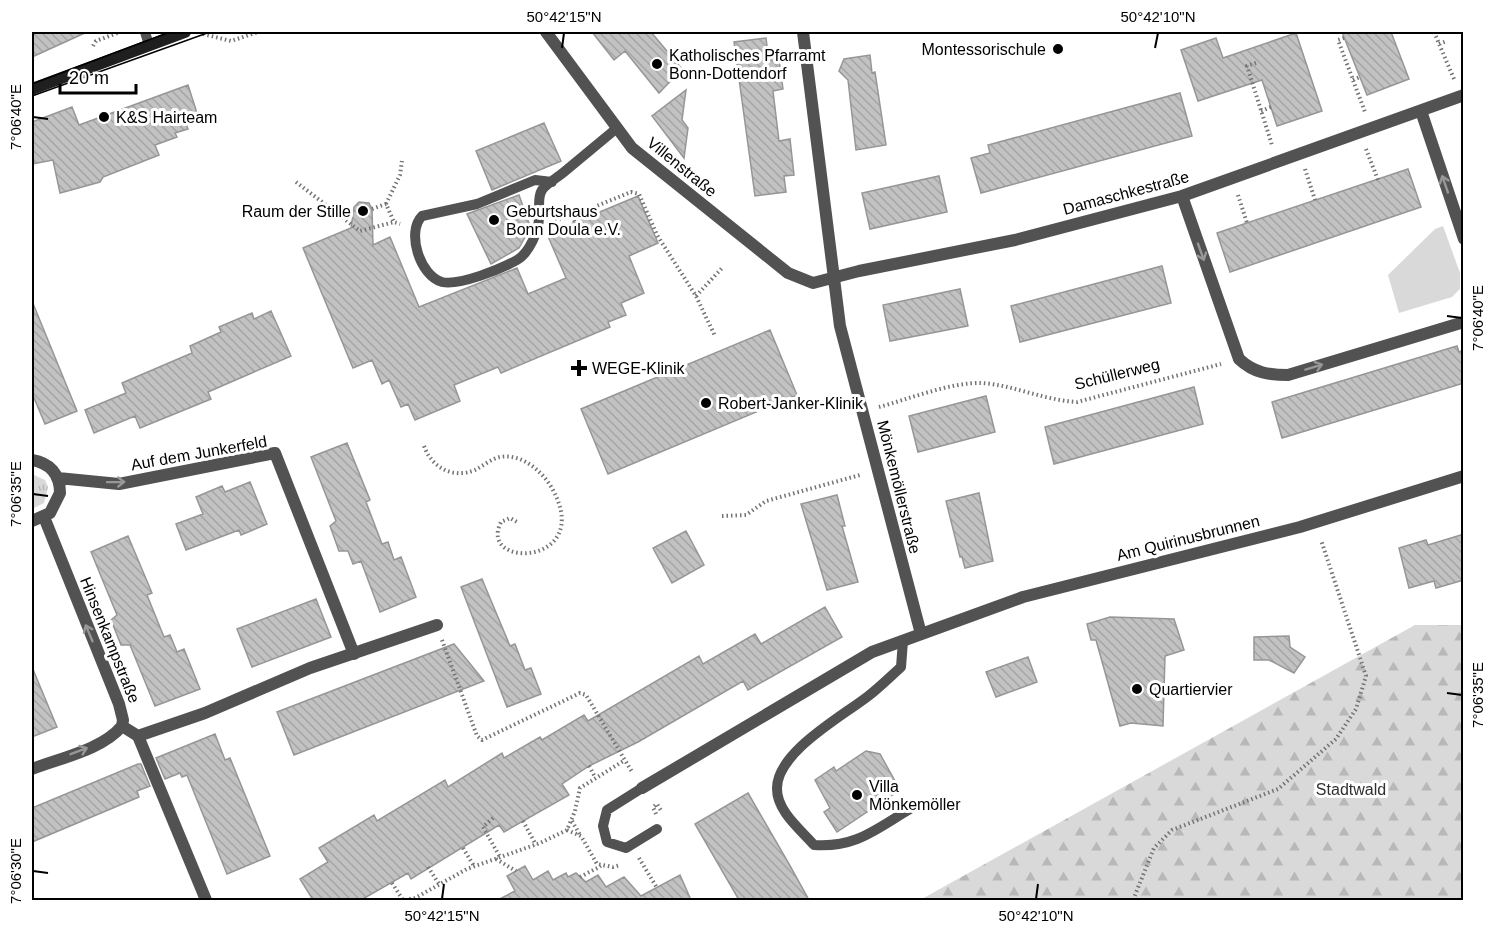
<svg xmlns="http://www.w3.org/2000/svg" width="1495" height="932" viewBox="0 0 1495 932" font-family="Arial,sans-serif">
	<defs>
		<pattern id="grass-tufts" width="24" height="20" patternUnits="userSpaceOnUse" patternTransform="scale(1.5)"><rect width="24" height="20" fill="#d9d9d9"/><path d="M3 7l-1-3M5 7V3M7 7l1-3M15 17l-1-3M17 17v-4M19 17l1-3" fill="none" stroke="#b8b8b8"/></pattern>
		<pattern id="forest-firs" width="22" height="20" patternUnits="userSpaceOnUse" patternTransform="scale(1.5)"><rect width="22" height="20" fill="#d9d9d9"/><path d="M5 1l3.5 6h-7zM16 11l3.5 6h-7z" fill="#b8b8b8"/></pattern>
		<pattern id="building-back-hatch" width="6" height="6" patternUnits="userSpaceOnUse" patternTransform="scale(1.5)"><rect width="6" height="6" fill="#c2c2c2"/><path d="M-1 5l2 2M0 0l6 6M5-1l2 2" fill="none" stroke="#a5a5a5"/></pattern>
	</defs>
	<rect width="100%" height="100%" fill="#fff"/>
	<!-- grass -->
	<path fill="url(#grass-tufts)" d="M32,474L45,480L48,487L44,503L32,509Z"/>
	<!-- forest -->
	<path fill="url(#forest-firs)" d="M1415,625H1463V900H920Z"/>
	<!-- park -->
	<path fill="#d9d9d9" d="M1443,226L1460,273V289L1452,297L1399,313L1388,275L1435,229Z"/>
	<!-- building -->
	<path fill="url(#building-back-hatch)" stroke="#969696" stroke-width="1.5" d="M32,32H87L32,57Z
		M592,32H651L682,69L659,93L625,51L614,60Z
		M1342,32H1391L1409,79L1367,95Z
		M1296,33L1322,111L1277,126L1262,80L1198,101L1181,50L1216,38L1223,58Z
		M766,38L768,54L778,53L783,89L773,91L779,141L790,139L794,175L784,176L786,192L755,196L734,42Z
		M870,55L872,73L875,72L886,145L856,150L848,80L839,71L844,59Z
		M188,85L197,113L184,118L188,129L175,133L177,137L155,145L159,155L103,177L100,182L60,193L53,160L32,164V122L72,107L79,125Z
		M686,90L682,120L688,128L684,158L652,116Z
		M1180,93L1192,136L981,193L971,158L990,153L988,145Z
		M544,123L561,161L492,190L476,151Z
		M1408,169L1421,207L1230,272L1217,233Z
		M939,176L947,212L870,229L862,193Z
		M519,195L530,226L528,232L519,248L491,264L467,214Z
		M638,196L658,243L629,256L644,293L621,303L626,315L608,322L610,327L501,373L498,367L454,385L460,401L415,420L408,404L401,407L389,380L382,384L372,360L353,368L303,248L351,228L354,207L359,202L369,203L372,209L373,245L390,237L419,307L517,268L528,294L566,278L547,234Z
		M1162,266L1171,303L1020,342L1011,306Z
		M960,289L968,326L890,341L883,305Z
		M32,301L77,411L45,424L32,393Z
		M271,311L291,356L208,392L211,399L140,428L135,416L94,433L85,410L126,393L122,383L192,353L190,346L221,332L219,327L252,313L254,319Z
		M770,330L797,395L608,474L581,409Z
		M1457,346L1459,352L1464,350V383L1282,438L1272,402Z
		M1194,387L1203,424L1054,464L1045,427Z
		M986,396L995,432L918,452L909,416Z
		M347,443L370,500L366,502L382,544L388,542L394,560L401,557L416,597L380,612L361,561L353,564L348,551H339L330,526L336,521L311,457Z
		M250,482L267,524L241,535L239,530L186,550L176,524L203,514L196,497L222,486L225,492Z
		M979,493L993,561L965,568L962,557H960L946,501Z
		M837,495L845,526H842L858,582L827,590L801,504Z
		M686,531L704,565L672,583L653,548Z
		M1464,534V580L1436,588L1434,581L1409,588L1399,548L1426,540L1428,545Z
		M128,536L152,593L147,595L164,637L170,635L177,652L184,649L200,689L155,706L130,645H121L111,620L117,615L91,552Z
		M482,579L510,646L515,644L525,670L531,668L541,694L507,707L461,587Z
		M316,599L331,637L252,667L237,629Z
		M825,607L842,637L748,690L743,681L638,742L589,766L562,784L569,795L504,832L499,825L411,879L408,873L361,900H313L300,879L328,862L319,848L374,815L377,821L445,780L448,787L502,753L504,758L540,737L542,740L584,715L588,721L699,656L703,664L755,634L761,644Z
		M1110,617L1174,619L1184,650L1165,656L1163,726L1131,723L1120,726L1096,640H1091L1087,624Z
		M1289,636L1290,647L1305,657L1294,673L1269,660H1254V637Z
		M454,644L484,681L294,755L277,712Z
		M1028,657L1037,682L996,697L986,672Z
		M32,667L57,727L32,737Z
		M215,734L225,760L230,758L270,856L227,874L187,775L182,777L180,773L165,779L156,758Z
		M866,751L880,754L900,790L837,832L824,812L830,808L815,780L834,767L836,771Z
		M138,764H141L150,786L137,791L139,797L32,842V808Z
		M748,793L789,864L809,900H739L695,824Z
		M525,866L533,880L548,871L553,880L566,873L568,877L576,873L586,882L598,875L606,887L624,877L641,896L680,875L691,900H498L515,891L507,876Z"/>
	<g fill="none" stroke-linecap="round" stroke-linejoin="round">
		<!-- path -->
		<path stroke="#747474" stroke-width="4" stroke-dasharray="1.5 3" stroke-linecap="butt" d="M1434,32L1454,79
			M203,34L231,41L258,32
			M1344,38L1338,40L1365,112
			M1439,44L1447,41
			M93,46L96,41L120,32
			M1256,63L1247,66L1272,145
			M1353,80L1360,77
			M1261,111L1271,107
			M1366,149L1378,180
			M1305,169L1315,200
			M296,182L360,231L394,222L400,224
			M1238,195L1247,223
			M386,204L400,175L402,161
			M372,209L386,204L394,222
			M572,216L575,222
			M555,219L567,218L631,192L639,194L657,235L696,296L715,336
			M696,296L723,267
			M879,407C909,399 951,382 982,383C1013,385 1043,400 1077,402L1221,364
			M424,446C432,468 453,479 475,470C483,466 491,459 500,457C522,453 544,472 554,492C592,566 477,569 501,522L510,518L517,522
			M722,516L746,515L766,501L860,475
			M442,640L477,736L482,740L580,693L586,695L632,772
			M589,766L595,777
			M656,814L653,807L657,804L662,812
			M493,818L483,827L500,857
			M523,821L536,845
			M572,821L580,835
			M567,830L581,836L597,864L613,867L620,865
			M463,848L474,866
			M639,858L657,888
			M496,859L516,871
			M428,867L439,884
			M580,877L601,866
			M392,883L403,900
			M405,900L415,898L467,869L540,843L567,830L575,811L580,788L625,760
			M1133,900L1154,848L1172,830L1278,789L1336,739L1356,709L1366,676L1321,540"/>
		<!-- service -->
		<path stroke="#525252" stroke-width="10" d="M145,32L149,45
			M552,182L535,180L477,204L422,216C406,232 420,276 442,282C459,286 501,269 517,260C529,253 539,231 539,217C540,208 537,198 542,190C547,183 557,178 564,172C581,158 599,143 617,128
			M903,641L901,667C890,677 879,688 867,697C841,717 776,753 777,789C777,811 800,829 814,845C856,848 876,829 910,809
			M642,788L607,810L603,826L607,842L626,848L657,829"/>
		<!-- minor -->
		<path stroke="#525252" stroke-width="12" d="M546,32L632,148L788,273L813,283L859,271L1015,240L1182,196L1464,95
			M803,32L840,326L921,634
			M1421,111L1464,239
			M1182,196L1239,359C1254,373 1269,375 1288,375L1464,322
			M32,460C50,463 60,474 60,493L50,513L32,521
			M58,478L119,484L275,453L354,654
			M44,517L119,704L123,720L122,726
			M122,726L138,736L206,900
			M138,736L205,713L310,668L437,625
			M32,769C60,758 102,750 122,726
			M642,788L872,652L1023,597L1300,527L1464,476"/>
		<!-- secondary -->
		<path stroke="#1f1f1f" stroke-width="12" d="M32,89L185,32"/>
		<!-- tram -->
		<path stroke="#000" stroke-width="1.5" d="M32,84L170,32
			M32,96L210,32"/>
	</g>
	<!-- one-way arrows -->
	<defs><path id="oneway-shaft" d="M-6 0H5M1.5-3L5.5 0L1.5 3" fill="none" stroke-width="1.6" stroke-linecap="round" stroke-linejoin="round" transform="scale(1.5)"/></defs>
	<g stroke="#979797">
		<use href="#oneway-shaft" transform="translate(1445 184) rotate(-109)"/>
		<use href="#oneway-shaft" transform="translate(1201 252) rotate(70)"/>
		<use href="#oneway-shaft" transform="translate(1314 367) rotate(-17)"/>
		<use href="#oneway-shaft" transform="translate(116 482) rotate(-1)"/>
		<use href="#oneway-shaft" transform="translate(89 633) rotate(-113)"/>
		<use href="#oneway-shaft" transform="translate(79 751) rotate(-21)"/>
	</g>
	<!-- ticks -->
	<path fill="none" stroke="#000" stroke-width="2" d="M562,48L564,33M1155,48L1158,33M33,117L48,119M1447,316L1462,318M33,494L48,496M1447,693L1462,695M33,871L48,873M442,899L444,884M1036,899L1038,884"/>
	<!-- markers -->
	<g fill="#000" stroke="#fff" stroke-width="2">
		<circle cx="1058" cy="49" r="6"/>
		<circle cx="657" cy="64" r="6"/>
		<circle cx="104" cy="117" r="6"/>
		<circle cx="363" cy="211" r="6"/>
		<circle cx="494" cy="220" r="6"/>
		<path d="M576 359h6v6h6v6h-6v6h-6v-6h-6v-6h6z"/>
		<circle cx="706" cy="403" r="6"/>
		<circle cx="1137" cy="689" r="6"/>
		<circle cx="857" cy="795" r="6"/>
	</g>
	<g text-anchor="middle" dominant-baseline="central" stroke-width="6" stroke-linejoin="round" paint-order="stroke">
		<!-- poi labels -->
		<g font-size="16" fill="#000" stroke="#fff" text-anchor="start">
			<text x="1046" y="49" text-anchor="end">Montessorischule</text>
			<text x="669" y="55">Katholisches Pfarramt<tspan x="669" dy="18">Bonn-Dottendorf</tspan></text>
			<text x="116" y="117">K&amp;S Hairteam</text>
			<text x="351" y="211" text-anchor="end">Raum der Stille</text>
			<text x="506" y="211">Geburtshaus<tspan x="506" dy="18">Bonn Doula e.V.</tspan></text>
			<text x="592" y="368">WEGE-Klinik</text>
			<text x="718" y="403">Robert-Janker-Klinik</text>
			<text x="1149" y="689">Quartiervier</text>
			<text x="869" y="786">Villa<tspan x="869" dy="18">Mönkemöller</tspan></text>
		</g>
		<!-- street labels -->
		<g font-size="16" fill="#000" stroke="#fff">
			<text transform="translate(682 167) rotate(39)">Villenstraße</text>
			<text transform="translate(1126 193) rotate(-15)">Damaschkestraße</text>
			<text transform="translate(1117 374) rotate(-14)">Schüllerweg</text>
			<text transform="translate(199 453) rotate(-10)">Auf dem Junkerfeld</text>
			<text transform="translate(899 487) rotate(76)">Mönkemöllerstraße</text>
			<text transform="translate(1188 538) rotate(-14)">Am Quirinusbrunnen</text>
			<text transform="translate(110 640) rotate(68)">Hinsenkampstraße</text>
		</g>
		<!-- park labels -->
		<g font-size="16" fill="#303030" stroke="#fff">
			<text x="1351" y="789">Stadtwald</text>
		</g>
	</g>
	<!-- border -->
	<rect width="1495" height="932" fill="none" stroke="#ffffff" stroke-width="66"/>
	<!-- scale -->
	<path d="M60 84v9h76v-9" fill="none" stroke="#000000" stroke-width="3"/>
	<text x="69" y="84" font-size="18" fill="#000000" stroke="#ffffff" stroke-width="4.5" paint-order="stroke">20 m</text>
	<rect x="33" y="33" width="1429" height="866" fill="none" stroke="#000" stroke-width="2"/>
	<g font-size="15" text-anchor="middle" fill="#000">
		<text x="564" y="22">50°42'15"N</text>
		<text x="1158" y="22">50°42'10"N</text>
		<text transform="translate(16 117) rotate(-90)" y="5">7°06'40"E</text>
		<text transform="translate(1478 318) rotate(-90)" y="5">7°06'40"E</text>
		<text transform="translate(16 494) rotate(-90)" y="5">7°06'35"E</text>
		<text transform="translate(1478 695) rotate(-90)" y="5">7°06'35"E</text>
		<text transform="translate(16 871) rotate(-90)" y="5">7°06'30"E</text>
		<text x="442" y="921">50°42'15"N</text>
		<text x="1036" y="921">50°42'10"N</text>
	</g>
</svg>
